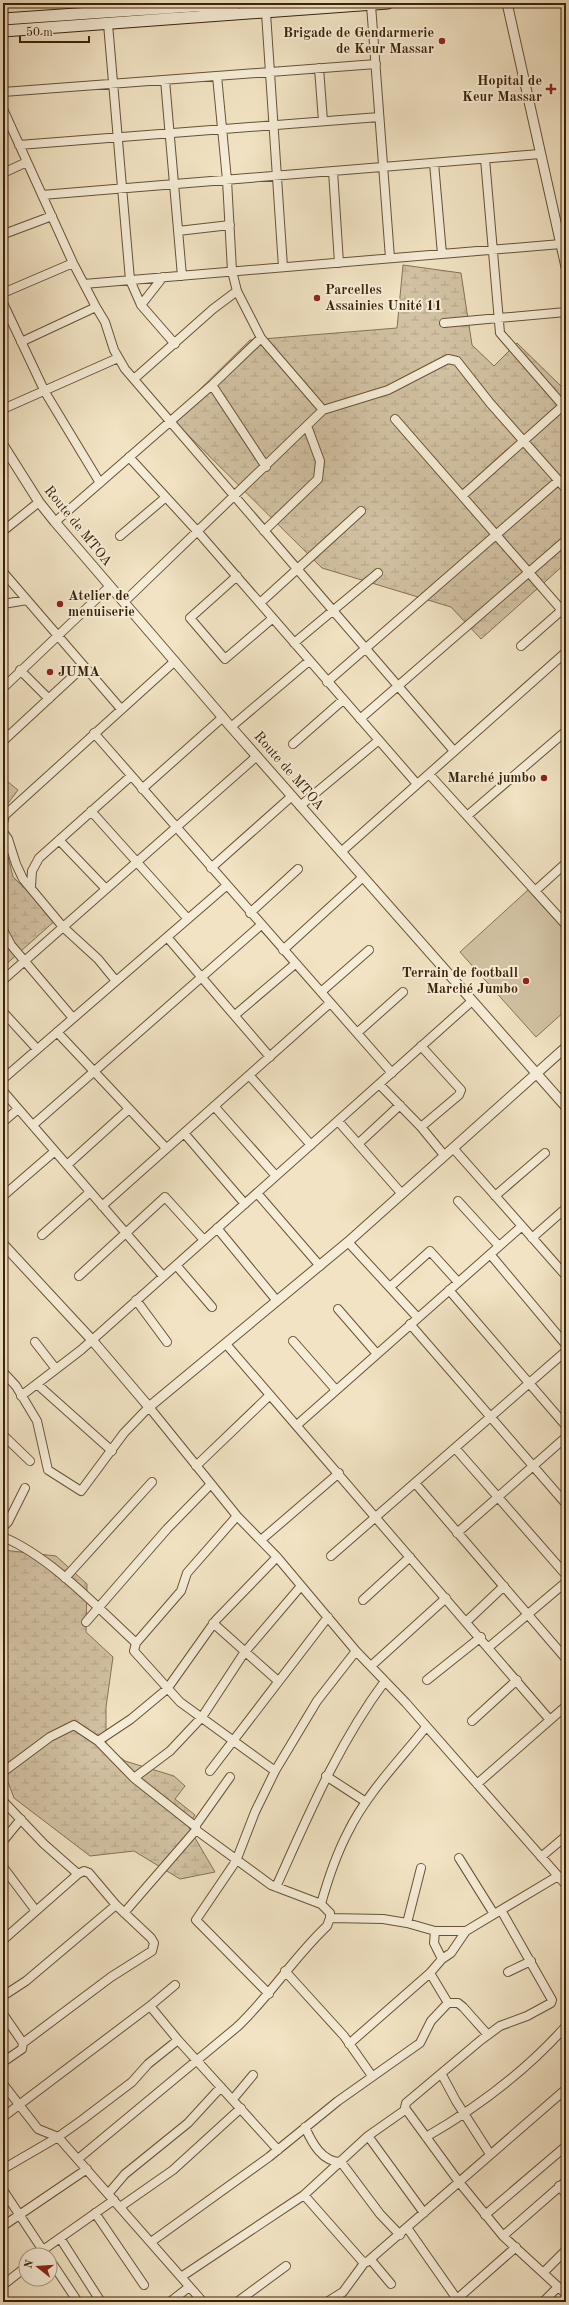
<svg xmlns="http://www.w3.org/2000/svg" width="569" height="2305" viewBox="0 0 569 2305" font-family="'Old Standard TT',serif">
	<defs>
		<pattern id="wetland-marsh" width="20" height="14" patternUnits="userSpaceOnUse"><rect width="20" height="14" fill="#d2c2a3"/><path d="M1 5h8M5 5V1M11 12h8M15 12V8" fill="none" stroke="#b5a68b"/></pattern>
	</defs>
	<rect width="100%" height="100%" fill="#f1e3c3"/>
	<filter id="stains"><feTurbulence type="fractalNoise" baseFrequency=".005" numOctaves="4"/><feColorMatrix values="0 0 0 0 .2 0 0 0 0 .09 0 0 0 0 .02 0 0 0 .5 -.17"/></filter>
	<radialGradient id="worn" r=".72"><stop offset=".6" stop-color="#630" stop-opacity="0"/><stop offset="1" stop-color="#630" stop-opacity=".3"/></radialGradient>
	<!-- green -->
	<path fill="#d2c2a3" stroke="#867255" d="M528,890L566,932V1010L536,1037L460,952Z"/>
	<!-- wetland -->
	<path fill="url(#wetland-marsh)" stroke="#867255" d="M403,265L461,273L472,345L494,366L517,343L566,391V563L481,639L451,607L322,568L171,418L250,340L397,328Z
		M3,778L18,790L3,810Z
		M3,837L13,877L57,919L3,967Z
		M3,1550L56,1556L87,1584L86,1632L113,1657L106,1707V1746L125,1761L174,1776L185,1786L175,1799L195,1815L188,1826L215,1872L180,1879L134,1851L90,1856L14,1798L3,1769Z"/>
	<g fill="none" stroke-linecap="round" stroke-linejoin="round">
		<!-- minor casing -->
		<g stroke="#685236" stroke-width="10">
			<path id="minor" d="M371,5L390,258
				M266,13L283,267
				M108,24L130,280L141,305L175,344
				M319,68L323,121
				M165,80L182,276
				M3,92L376,64
				M3,109L73,263L96,307L105,322L114,350L125,369L454,751
				M19,145L379,117
				M485,159L500,333L566,409
				M434,163L442,254
				M333,171L339,263
				M3,173L27,162
				M42,195L540,154
				M178,231L230,225
				M4,234L52,216
				M84,284L561,244
				M3,293L73,263
				M3,303L45,392L100,483
				M141,305L163,277
				M444,323L566,312
				M21,342L96,307
				M134,379L213,309L237,291L232,271L227,180L217,76
				M212,385L266,467
				M3,409L118,358
				M323,410L388,390L448,359L457,361L490,403L566,489
				M395,419L566,615
				M129,457L198,532L417,784
				M462,496L566,403
				M55,522L212,385L261,338
				M3,531L39,502
				M264,531L318,479L320,461L307,426
				M120,536L166,497
				M3,572L121,709
				M237,576L190,618L225,659L273,618
				M124,602L323,410L261,338L237,291
				M260,603L361,511
				M3,604L27,600
				M294,643L378,573
				M521,646L562,610
				M20,670L49,699
				M327,682L559,480
				M3,688L110,586
				M360,719L566,540
				M231,727L309,661
				M94,733L392,1073
				M3,741L84,666
				M293,744L343,700
				M429,774L566,925
				M142,789L223,717
				M300,806L379,740
				M91,811L188,919
				M467,816L566,731
				M3,823L5,815L175,661
				M3,832L8,839L16,864L23,879L63,927L98,959L116,981
				M59,840L106,889
				M341,852L566,652
				M211,868L292,796
				M31,886L32,871L39,858L131,776
				M535,891L566,863
				M250,913L298,869
				M3,930L11,945L73,1018
				M167,937L270,1057
				M283,950L363,877
				M3,980L257,756
				M321,992L369,950
				M3,1012L37,1049
				M235,1015L295,964
				M57,1032L166,1148
				M357,1033L403,992
				M249,1075L311,1145
				M3,1079L226,886
				M379,1084L421,1127L444,1155
				M3,1091L163,1276
				M214,1106L276,1176
				M338,1121L402,1194
				M3,1122L18,1109
				M33,1125L261,925
				M421,1127L459,1095L461,1090L421,1046
				M184,1133L245,1204
				M358,1144L400,1105
				M453,1148L566,1276
				M67,1165L129,1109
				M257,1193L320,1266
				M3,1196L55,1151
				M495,1196L545,1153
				M458,1201L499,1246
				M102,1206L330,1003
				M217,1228L277,1301
				M42,1235L90,1192
				M532,1238L566,1208
				M348,1242L418,1318
				M490,1254L566,1345
				M176,1265L212,1307
				M79,1276L165,1197L204,1240
				M390,1287L430,1251L458,1282
				M449,1290L566,1426
				M136,1300L167,1342
				M338,1309L377,1354
				M410,1324L566,1504
				M293,1341L336,1390
				M35,1342L56,1369
				M226,1344L550,1720
				M3,1372L16,1386L37,1421L48,1470L81,1491L124,1433L149,1407L237,1516L277,1557L356,1651L406,1703L566,1885
				M38,1385L112,1451
				M21,1396L81,1350L472,1001
				M297,1425L522,1226
				M3,1435L30,1461
				M455,1448L566,1575
				M196,1466L270,1395
				M415,1483L566,1659
				M237,1516L187,1573L181,1591L136,1643L134,1651L180,1702L275,1771
				M3,1527L8,1522L25,1488
				M457,1533L566,1437
				M3,1537C51,1557 98,1608 136,1643
				M261,1540L339,1473
				M331,1556L566,1351
				M65,1578L152,1482
				M363,1600L410,1557
				M467,1621L504,1586
				M86,1622L167,1529L211,1484
				M213,1623L278,1681
				M489,1647L566,1582
				M371,1666L446,1598
				M427,1680L481,1637
				M472,1721L517,1680
				M98,1741L131,1719L167,1689L216,1620L277,1557
				M210,1771L328,1617
				M3,1772L50,1737L74,1725L98,1741L134,1778L196,1827
				M326,1776L366,1802
				M134,1778L170,1751L202,1717L244,1653L301,1586
				M477,1784L566,1706
				M3,1801L44,1844L78,1874
				M3,1841L21,1819
				M541,1857L566,1836
				M459,1858L494,1914
				M3,1867L36,1911
				M276,1887C308,1816 338,1744 385,1681
				M321,1904C328,1879 336,1855 348,1832C367,1793 400,1760 426,1727
				M501,1910L552,2000L551,2003L527,2016L500,2026L481,2040L406,2103L405,2108L459,2182L503,2236L566,2294
				M124,1913L196,1830V1825L230,1777
				M330,1918L383,1919L407,1923L435,1931H466
				M407,1923L421,1868
				M435,1931L434,1943L442,1959
				M3,1940L78,1874L84,1871L89,1873L116,1905L151,1938L154,1943L152,1951L111,1977L23,2043L22,2049L3,2062
				M285,1971L344,2036L372,2076
				M508,1972L531,1961
				M269,1994L196,1920L236,1861L255,1812L275,1771L317,1701L356,1651
				M3,1996L26,1981L116,1905
				M448,2003H458L463,2007L488,2035
				M150,2006L178,2040L278,2150
				M3,2014L23,2043
				M349,2044L430,1973L442,1959L451,1953L466,1931L558,1876
				M442,2075L456,2101L490,2154
				M3,2084L38,2129L58,2137L203,2302
				M233,2099L253,2075
				M3,2117L150,2006L175,1985
				M305,2127C312,2143 322,2162 341,2162L380,2214L400,2235
				M368,2136L424,2213
				M426,2137C478,2107 526,2071 566,2026
				M78,2159L237,2027C270,1996 294,1957 327,1926L330,1918V1913L321,1904L271,1885L196,1830
				M3,2169L58,2137L82,2120L132,2082L148,2064L178,2040
				M559,2186L566,2194
				M3,2190L46,2255
				M108,2194L125,2174L188,2123L221,2087
				M304,2195L363,2262H367L566,2089
				M120,2207L173,2170L241,2108
				M95,2213L144,2285
				M485,2215L566,2146
				M3,2226L87,2169
				M408,2229L459,2302
				M503,2236L566,2181
				M60,2238L101,2302
				M151,2242L269,2157L338,2101L420,2043L431,2021L448,2003L430,1973
				M43,2250L114,2200
				M50,2260L78,2302
				M371,2260L391,2284
				M543,2273L566,2250
				M181,2277L304,2195L368,2136L405,2110
				M3,2285L26,2267
				M457,2299L516,2247
				M170,2302L189,2287
				M237,2302L286,2266
				M327,2302L343,2292L365,2262
				M543,2302L558,2287"/>
		</g>
		<!-- tertiary casing -->
		<g stroke="#685236" stroke-width="11">
			<path id="tertiary" d="M507,3L566,267
				M3,445L39,502L55,522L231,727L566,1107
				M3,1244L92,1340L149,1407L348,1242L566,1047"/>
		</g>
		<!-- secondary casing -->
		<g stroke="#3b2207" stroke-width="13">
			<path id="secondary" d="M3,19L237,3
				M3,31L388,3"/>
		</g>
		<!-- minor -->
		<use href="#minor" stroke="#f6edd8" stroke-width="8"/>
		<!-- tertiary -->
		<use href="#tertiary" stroke="#f6edd8" stroke-width="9"/>
		<!-- secondary -->
		<use href="#secondary" stroke="#f6edd8" stroke-width="11"/>
	</g>
	<!-- markers -->
	<g fill="#8f2418" stroke="#f6edd8" stroke-width="1.5">
		<circle cx="442" cy="41" r="4"/>
		<path d="M549 83h4v4h4v4h-4v4h-4v-4h-4v-4h4z"/>
		<circle cx="317" cy="298" r="4"/>
		<circle cx="60" cy="604" r="4"/>
		<circle cx="50" cy="672" r="4"/>
		<circle cx="544" cy="778" r="4"/>
		<circle cx="526" cy="981" r="4"/>
	</g>
	<g text-anchor="middle" dominant-baseline="central" stroke-width="4" stroke-linejoin="round" paint-order="stroke">
		<!-- poi labels -->
		<g font-size="14" font-weight="bold" fill="#3b2207" stroke="#f6edd8" text-anchor="end">
			<text x="434" y="33">Brigade de Gendarmerie<tspan x="434" dy="16">de Keur Massar</tspan></text>
			<text x="542" y="81">Hopital de<tspan x="542" dy="16">Keur Massar</tspan></text>
			<text x="325" y="290" text-anchor="start">Parcelles<tspan x="325" dy="16">Assainies Unité 11</tspan></text>
			<text x="68" y="596" text-anchor="start">Atelier de<tspan x="68" dy="16">menuiserie</tspan></text>
			<text x="58" y="672" text-anchor="start">JUMA</text>
			<text x="536" y="778">Marché jumbo</text>
			<text x="518" y="973">Terrain de football<tspan x="518" dy="16">Marché Jumbo</tspan></text>
		</g>
		<!-- street labels -->
		<g font-size="14" fill="#3b2207" stroke="#f6edd8">
			<text transform="translate(78 526) rotate(51)">Route de MTOA</text>
			<text transform="translate(289 771) rotate(49)">Route de MTOA</text>
		</g>
	</g>
	<!-- margin -->
	<rect width="569" height="2305" fill="none" stroke="#f1e3c3" stroke-width="16"/>
	<rect x="4" y="4" width="561" height="2297" fill="none" stroke="#3b2207" stroke-width="2"/>
	<rect x="8" y="8" width="553" height="2289" fill="none" stroke="#3b2207"/>
	<!-- north arrow -->
	<g transform="translate(38 2267) rotate(287)"><circle r="19" fill="#f6edd8" stroke="#ab9c84"/>
	<path d="M0-3L7 15L0 10L-7 15Z" fill="#8f2418"/>
	<text y="-6" font-size="11" font-weight="bold" text-anchor="middle" fill="#3b2207">N</text>
	</g>
	<!-- scale -->
	<path d="M20 36v6h69v-6" fill="none" stroke="#3b2207" stroke-width="2"/>
	<text x="26" y="36" font-size="12" fill="#3b2207" stroke="#f6edd8" stroke-width="3" paint-order="stroke">50 m</text>
	<rect width="100%" height="100%" filter="url(#stains)"/>
	<rect width="100%" height="100%" fill="url(#worn)"/>
</svg>
